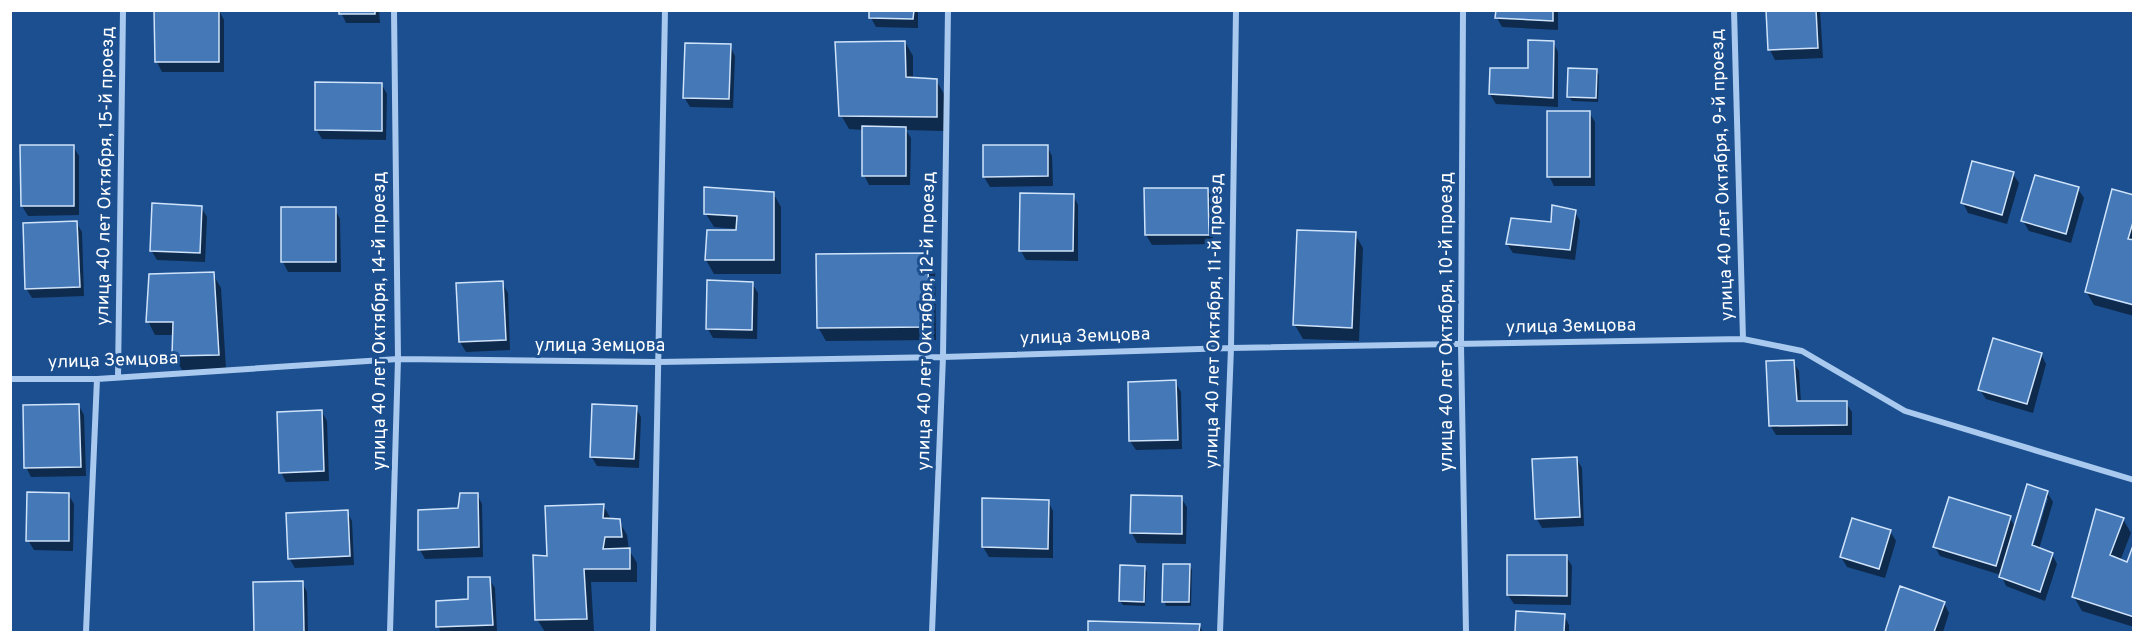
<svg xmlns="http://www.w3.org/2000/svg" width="2144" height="643" viewBox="0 0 2144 643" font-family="Overpass,sans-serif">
	<rect width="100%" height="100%" fill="#1b4f8f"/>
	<!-- shadow -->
	<path fill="#0007" fill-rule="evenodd" d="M219,10L224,20V72H162L157,62Z
		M340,10H379L380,23H346Z
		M871,10H918V28L876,27L871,18Z
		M1497,10H1558V30L1502,27L1497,18Z
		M1768,10H1820L1823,58L1775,60L1770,50Z
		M905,42L913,56V79L936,80L944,94V131L906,130L911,138L910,185H869L864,175V130L849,129L841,115Z
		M1553,42L1558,52V107L1496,104L1490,94L1529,69Z
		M730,46L735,56L733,108L690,107L684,97Z
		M1596,70L1599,75L1598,102L1572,101L1569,97Z
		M382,85L387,94L386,140L322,139L316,129Z
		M1589,112L1595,122V186H1554L1549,176Z
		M22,146H73L79,156V215L28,216L22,206Z
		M984,146H1047L1052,156L1053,186L990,187L984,177Z
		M2013,174L2019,183L2007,224L1968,213L1963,203Z
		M1207,189L1213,199V244L1152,245L1146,235Z
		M2078,189L2084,198L2071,243L2029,231L2023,221Z
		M773,193L781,207V274H714L706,260L737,231V229L714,227L706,214Z
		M1073,195L1078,205V261L1026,260L1021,251Z
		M2134,197V303L2095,293V296L2134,306V316L2094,305L2086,291Z
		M201,207L207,217L205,262L157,260L151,250Z
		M335,209L340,219L341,272H288L283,262Z
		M1575,212L1580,221L1575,260L1513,253L1507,244Z
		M76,222L82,232L84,296L32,298L26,288Z
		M1355,234L1363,248L1359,341L1303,339L1295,325Z
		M927,254L935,268L936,340L826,341L818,327Z
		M213,274L221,288L226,369L182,370L174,356V335H155L148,321Z
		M502,283L508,293L510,350L466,352L460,342L457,285Z
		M752,283L758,293L757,339L713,338L708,329Z
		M2041,354L2046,364L2033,413L1986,399L1980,390Z
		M1793,362L1799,371L1801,402L1846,403L1852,412V435H1776L1770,425Z
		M1175,382L1181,392L1182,449L1136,450L1130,441Z
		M79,406L84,415L86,476L31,477L26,467Z
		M636,408L641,417L639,468L597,466L591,456Z
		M322,412L327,421L329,481L286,482L281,472Z
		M1576,458L1582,468L1584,526L1542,528L1537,519Z
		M2047,492L2053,502L2039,549L2052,554L2057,564L2045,601L2006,586L2001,575L1940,556L1935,547L2010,518L2015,527ZM2045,498H2048L2031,553L2028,552Z
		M68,494L74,504L73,551L34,550L28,540Z
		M477,494L482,504L483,557L425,559L420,550Z
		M1181,498L1187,507L1186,544L1137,543L1132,533Z
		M1048,501L1053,511V558L989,557L983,547Z
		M603,505L611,519L619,521L627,535L629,550L637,563V582H591L594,632H545L537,619Z
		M347,512L352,521L354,565L295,568L289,558Z
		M2123,519L2131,533L2120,561L2128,564L2134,547V627L2082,611L2074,597Z
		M1890,531L1896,541L1885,578L1847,567L1841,557Z
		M1566,556L1572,566L1571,605L1514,604L1508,595Z
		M1190,566L1192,570L1191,606H1166L1164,601Z
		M1144,567L1147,572L1145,606L1123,605L1120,601Z
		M489,579L495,588L497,632H441L438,626L470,600Z
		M302,582L307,592L308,632H255L254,583Z
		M1901,588L1944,603L1949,613L1943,632H1887Z
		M1518,613L1564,615L1569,625V632H1517Z
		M1089,622L1199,625L1203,632H1089Z"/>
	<!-- building -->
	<path fill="#4478b7" stroke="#cfe3fa" stroke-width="1.5" d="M154,10H219V62H155Z
		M339,10H375V14H339Z
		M869,10H914L913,19L869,18Z
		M1496,10H1553V21L1495,18Z
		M1766,10H1816L1818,48L1768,50Z
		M1528,40L1554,41L1553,98L1489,94L1490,68H1528Z
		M905,41L906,77L937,79V117L839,116L835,42Z
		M685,43L731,44L729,99L683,98Z
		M1568,68L1597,69L1596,98L1567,97Z
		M315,82L382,83V131L315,130Z
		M1547,111H1590V177H1547Z
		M862,126L906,127V176H862Z
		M20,145H74V206H21Z
		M983,145H1048V176L983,177Z
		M1972,161L2014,172L2002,215L1961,203Z
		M2035,175L2079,187L2066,234L2021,221Z
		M704,187L774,192V260H705L707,230H736L737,216L704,214Z
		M1144,188H1208L1209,235H1145Z
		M2112,189L2134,195V219L2128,239L2134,240V305L2085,292Z
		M1020,193L1074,194L1073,251H1019Z
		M152,203L202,206L200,253L150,251Z
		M1552,205L1576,210L1570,250L1506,244L1511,218L1551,222Z
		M281,207H336V262H281Z
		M77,221L80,287L25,289L23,223Z
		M1297,230L1356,232L1352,328L1293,325Z
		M928,253L929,327L817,328L816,254Z
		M214,272L219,355L172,356L173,322H146L149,274Z
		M707,280L753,282L752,330L706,329Z
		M503,281L506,340L459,342L456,283Z
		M1993,338L2042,353L2027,404L1978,390Z
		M1794,360L1797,401H1847V425L1769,426L1766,361Z
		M1176,380L1178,440L1129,441L1128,382Z
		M79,404L81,467L24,468L23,405Z
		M592,404L637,406L634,459L590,457Z
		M322,410L324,471L279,473L277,412Z
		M1577,457L1580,517L1535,519L1532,459Z
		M2027,484L2048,491L2032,545L2053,553L2040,592L1999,577Z
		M27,492L69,493V541H26Z
		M460,493H478L479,547L418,550V510L458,508Z
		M1131,495L1182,496V534L1130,533Z
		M1949,497L2011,516L1996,566L1933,547Z
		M982,498L1049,500L1048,549L982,547Z
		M604,504L603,518L620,519L622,537H605L603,549L630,548V569H584L587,619L535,620L533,555L547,556L545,506Z
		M2096,509L2124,518L2110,555L2127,562L2134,543V617L2072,597Z
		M348,510L350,556L288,559L286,513Z
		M1852,518L1891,530L1879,569L1840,557Z
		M1507,555H1567V596L1507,595Z
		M1163,564H1190L1189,602H1162Z
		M1120,565L1145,566L1144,602L1119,601Z
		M468,577H490L493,625L436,627V601L468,599Z
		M303,581L304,632H254L253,582Z
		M1900,586L1945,602L1934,632H1885Z
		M1516,611L1565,614L1564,632H1515Z
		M1088,621L1200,624L1199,632H1088Z"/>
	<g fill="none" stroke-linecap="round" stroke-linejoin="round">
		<!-- minor -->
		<path stroke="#a9c9ee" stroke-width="6" d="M1463,10L1461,345L1466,632
			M1734,10L1743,339
			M118,377L123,10
			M10,379H97L398,359L658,362L943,357L1231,348L1743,339L1802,351L1905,411L2134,480
			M86,632L97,379
			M390,632L398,359L394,10
			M653,632L665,10
			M932,632L943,357L948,10
			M1220,632L1231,348L1236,10"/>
	</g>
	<g text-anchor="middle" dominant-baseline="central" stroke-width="6" stroke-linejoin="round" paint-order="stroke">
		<!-- street labels -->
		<g font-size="18" fill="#fff" stroke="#1b4f8f">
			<text transform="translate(1723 175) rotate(-92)">улица 40 лет Октября, 9-й проезд</text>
			<text transform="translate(106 176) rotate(-89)">улица 40 лет Октября, 15-й проезд</text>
			<text transform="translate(380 321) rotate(-90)">улица 40 лет Октября, 14-й проезд</text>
			<text transform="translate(927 321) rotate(-89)">улица 40 лет Октября, 12-й проезд</text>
			<text transform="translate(1215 321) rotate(-89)">улица 40 лет Октября, 11-й проезд</text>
			<text transform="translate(1447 322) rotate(-90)">улица 40 лет Октября, 10-й проезд</text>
			<text transform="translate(1571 327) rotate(-1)">улица Земцова</text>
			<text transform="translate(1085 337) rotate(-2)">улица Земцова</text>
			<text x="600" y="346">улица Земцова</text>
			<text transform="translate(113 361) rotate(-2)">улица Земцова</text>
		</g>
	</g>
	<!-- border -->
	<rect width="2144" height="643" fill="none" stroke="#ffffff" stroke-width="24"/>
</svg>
